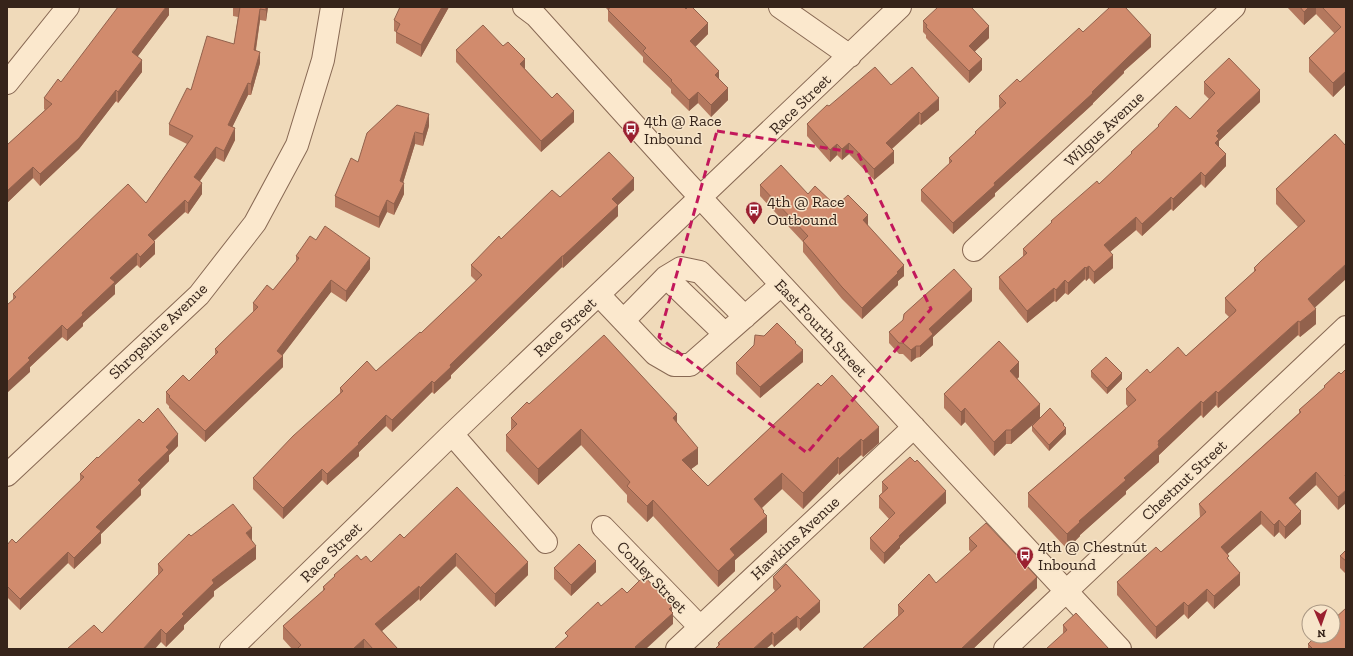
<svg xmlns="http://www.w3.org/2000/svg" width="1353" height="656" viewBox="0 0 1353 656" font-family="'Zilla Slab',serif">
	<rect width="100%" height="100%" fill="#f0daba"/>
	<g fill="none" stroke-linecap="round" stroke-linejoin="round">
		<!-- minor casing -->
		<g stroke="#886954" stroke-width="24">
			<path id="minor" d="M524,7L536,16L686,182L1120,649
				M780,7L850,56
				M7,83L68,7
				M974,250L1234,7
				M666,277L681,268L700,272L745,317
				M599,295L655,354L674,365H690L781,285
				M624,320L666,277L725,334
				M452,434L546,542
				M7,475L199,295L255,223L297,145L323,60L332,7
				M603,527L700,627
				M231,649L452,434L900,7
				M677,649L914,427
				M1005,649L1346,327"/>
		</g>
		<!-- minor -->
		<use href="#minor" stroke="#fbe8cd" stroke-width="22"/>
	</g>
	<!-- wall -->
	<path fill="#b4785e" d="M169,7V15L137,57L142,72L118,103L116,101L79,149L40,186L33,178L7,203V145L45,110L44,109V98L61,82Z
		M233,7H268L266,21L260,20L256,50L260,63L251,95H248L232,127L235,140L224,162L216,158L200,181L202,194L188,214L185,212L154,241L155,254L140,268L137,265L115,285V294L83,323V326L67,341L62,337L30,367V372L13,299V294L146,203L187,144L169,135V124L191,90L234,44L238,17L233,16Z
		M449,7L421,57L396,43V32L394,31V20Z
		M605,7H666L708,34L695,47L719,78L728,100L711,117L698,103L689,111L671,93V89L643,62V57L608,21V10Z
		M1287,7H1346V84L1333,97L1309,72V58L1335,34L1316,14L1304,25Z
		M923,21L989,38L975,51L982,70L969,83L926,38V35L923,32Z
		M1083,32L1151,47L1124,71V73L1093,103V104L995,193V196L953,234L921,201V190L949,164V158L975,134V132L1000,109L999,107V96L1020,82Z
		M456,50L525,69L574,122L541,152L456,62Z
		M1204,82L1260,102L1219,141V147L1226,166L1205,188L1201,184L1173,211L1171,209L1142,236L1136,230L1110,252L1113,268L1094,284L1089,278L1086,281L1085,279L1068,295L1065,293L1056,302L1054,301L1027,323L999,289V277L1023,257V249L1051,223V221L1099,184L1131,155V152L1158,128V125L1190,119L1209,99L1204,94Z
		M829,106L939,110L921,125L919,124L892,149L894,163L874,180L849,154L842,160L837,155L830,162L807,136V124Z
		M429,126L423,146L415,144L403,183L404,194L394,215L387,212L379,228L335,207V196L358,162Z
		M1335,134L1315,307L1316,324L1300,337L1298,335L1218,408L1216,405L1203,418L1201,415L1159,455V462L1126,491V494L1080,535V536L1067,549L1028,507V493L1128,407L1126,404V389L1150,373L1186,356L1229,317L1225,313V298L1254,272V268L1298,227L1276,204V189Z
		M760,185L808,194L836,206L868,226L904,276L898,281V285L862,319L842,299L803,252V242L760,196Z
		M634,190L618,205V216L563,268L562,267L451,375V378L434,394L432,392L392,432L386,426L359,452V456L327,485L322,480L283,519L253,489V478L340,393V388L376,371L421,333L476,281L471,276V265L501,239L560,197Z
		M316,240L370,269L346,302L331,292L282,355L283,367L205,442L169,408V406L166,403V392L189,381L215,355V349L253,312V303L273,290L296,262V256Z
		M972,301L933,337V345L920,357L916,358L911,362L903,354H899L889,343V332Z
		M803,362L760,398L736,374V363Z
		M1091,371L1122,379L1107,394L1091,377Z
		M1339,372L1338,510L1316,485L1295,504L1301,524L1285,539L1279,532L1274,537L1261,524L1227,554L1229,561L1240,585L1214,609L1207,601L1188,619L1184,614L1156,639L1117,595V582L1161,552L1200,517L1199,504L1299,413V410L1324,388V386Z
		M1019,377L1017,379L1040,418L1064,427L1066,434L1049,451L1032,431V426L1039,419L1011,444H1006L994,456L965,422L961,426L944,408V394Z
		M818,383L879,443L863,457L861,455L839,475L838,473L803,509L782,489L762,508L764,513L767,532L735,560V571L718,587L653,516L647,522L627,502V495L581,445L538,485L506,451V435L511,430V418L529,404L677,423L698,464L691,469L708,486Z
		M178,446L169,455V461L141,489V495L101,534V543L74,569L68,563L20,610L7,597V545L16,543L80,481V474L98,458Z
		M882,482L946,503L900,546V548L884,564L870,549V538L889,519L879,508V496L882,493Z
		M191,536L252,541L256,559L214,591V596L184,625V629L166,647L161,642L102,633L158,575V564Z
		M404,538L528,575L495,607L456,566L420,601L419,599L382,631L398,649H292L283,639V626L323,591V587L334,577V575L361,560L371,562Z
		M969,538L1037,588L973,649H862L898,616V605L936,583L971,552L969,550Z
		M1346,550V574L1340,568V556Z
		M554,568L596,572L571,596L554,579Z
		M773,577L820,612L800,631L797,627L774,647L772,644L718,646V643L775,591L773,588Z
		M1063,625L1109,649L1063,634Z
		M1308,644L1346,649H1308Z"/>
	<!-- shaded-wall -->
	<path fill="#92614c" d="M166,7H169V15L132,64V52Z
		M266,7H268L266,21Z
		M442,7H449L421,57V45Z
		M1309,7H1316V14L1304,25V12Z
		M260,9V20L254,61V50Z
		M708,23V34L690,52V41Z
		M989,26V38L969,57V46Z
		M1151,35V47L1124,71V73L1093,103V104L995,193V196L953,234V223L994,183L1092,92L1124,61Z
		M260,52V63L251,95V84Z
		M525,59V71L520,64Z
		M982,59V70L969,83V71Z
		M142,60V72L118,103V92Z
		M719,71V82L715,75Z
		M1346,71V84L1333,97V83Z
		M248,83V95L228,136V125Z
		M728,88V100L711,117V105Z
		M116,90V101L79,149L40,186V174Z
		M1260,90V102L1219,141V151L1215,143L1217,131Z
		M698,92V103L689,111V100Z
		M939,98V110L921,125V114Z
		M574,111V122L541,152V141Z
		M919,112V124L886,154V143Z
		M429,114V126L423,146V134Z
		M235,128V140L224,162V151Z
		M415,132V144L401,189L404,183V194L394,215V204L400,181Z
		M849,143V154L842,160V149Z
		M837,144V155L830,162V150Z
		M216,147V158L194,189V177Z
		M894,151V163L874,180V169Z
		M1226,154V166L1205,188V176Z
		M33,167V178L7,203V191Z
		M1201,172V184L1173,211V199Z
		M634,178V190L618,205V216L563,268V256L612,199Z
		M202,183V194L188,214V203Z
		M1171,197V209L1142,236V224Z
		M185,200V212L148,246V235Z
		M387,200V212L379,228V217Z
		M868,215V227L863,220Z
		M1136,217V230L1104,257V245Z
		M155,242V254L140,268V257Z
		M137,253V265L115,285V294L83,323V326L67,341V330L82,313L110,278Z
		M1113,255V268L1094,284V272Z
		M562,256V267L451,375V378L434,394V383L450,365Z
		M370,258V269L346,302V291Z
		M1346,264V279L1308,314V299Z
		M904,265V276L898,281V285L862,319V308Z
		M1089,266V278L1086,281V268Z
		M1085,267V279L1068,295V283Z
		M331,280V292L279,360L283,356V367L205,442V431L277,351Z
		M1065,280V293L1056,302V290Z
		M1054,288V301L1027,323V311Z
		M972,289V301L933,337V345L920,357V346L929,329Z
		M1316,309V324L1300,337V322Z
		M1298,321V335L1218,408V393Z
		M62,325V337L30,367V372L7,393V382L28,358Z
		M916,346V358L911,362V350Z
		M803,350V362L760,398V387Z
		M1019,362V377L1010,385V371Z
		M1122,373V379L1107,394V388Z
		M432,381V392L392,432V420Z
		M1216,391V405L1203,418V403Z
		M1201,401V415L1159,455V462L1126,491V494L1080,535V536L1067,549V534L1079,521L1124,478L1158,441Z
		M1040,404V418L1011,444V430Z
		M965,408V422L961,426V412Z
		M677,414V430L673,418Z
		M386,415V426L359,452V456L327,485V474Z
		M879,427V443L863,457V441Z
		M1066,428V434L1049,451V445Z
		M581,429V445L538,485V469Z
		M1006,430V444L994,456V442Z
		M178,434V446L169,455V461L141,489V495L101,534V543L74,569V558L96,527L138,480L166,447Z
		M861,439V455L839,475V459Z
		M698,448V464L682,476V460Z
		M838,457V473L803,509V493Z
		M322,469V480L283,519V508Z
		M1316,472V485L1289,510V498Z
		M782,473V489L754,515V499Z
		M1346,490V503L1338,510V497Z
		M946,491V503L900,546V548L884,564V553L899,536Z
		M653,500V516L647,522V506Z
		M764,511V519L767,516V532L735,560V571L718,587V571L730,549Z
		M1261,511V524L1221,560V547Z
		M1301,511V524L1285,539V527Z
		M1279,520V532L1274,537V525Z
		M252,528V541L246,533Z
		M256,546V559L214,591V596L184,625V629L166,647V634L182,614L212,580Z
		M68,552V563L20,610V599Z
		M456,553V566L420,601V588Z
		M596,561V572L571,596V585Z
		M528,562V575L495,607V594Z
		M1240,573V585L1214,609V596Z
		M1037,577V588L973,649H961Z
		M419,586V599L375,637V624Z
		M1207,589V601L1188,619V606Z
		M820,601V612L800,631V619Z
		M1184,602V614L1156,639V627Z
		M672,606V614L673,613V624L646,649H635V647Z
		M797,616V627L774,647V635Z
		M161,629V642L155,649H143Z
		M772,632V644L766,649H753Z
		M364,639V649H353Z"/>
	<!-- building -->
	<path fill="#d18b6d" stroke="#92614c" d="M118,7H166L132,52L142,60L118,92L116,90L79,138L40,174L33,167L7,191V145L52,104L44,98L58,79L61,82Z
		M240,7H266V10L260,9L254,50L260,52L251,84L248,83L228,125L235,128L224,151L216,147L194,177L202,183L188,203L185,200L148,235L155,242L140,257L137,253L110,278L115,282L82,313L83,315L67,330L62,325L28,358L30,360L7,382V305L16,297L13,294L128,184L146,203L193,136L169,124L187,88L191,90L207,36L234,44Z
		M400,7H442L421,45L396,32L400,24L394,20Z
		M610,7H666L667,8L668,7H684L686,9L688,7H692L708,23L690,41L719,71L715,75L728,88L711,105L698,92L689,100L671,81L672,80L643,51L646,48L608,10Z
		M938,7H971L989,26L969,46L982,59L969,71L926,27L927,25L923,21Z
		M1110,7H1125L1151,35L1124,61L1092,92L1093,93L994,183L995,185L953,223L921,190L952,161L949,158L976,133L975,132L1006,103L999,96L1017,79L1020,82L1079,28L1083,32Z
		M1300,7H1309L1304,12Z
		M1322,7H1346V71L1333,83L1309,58L1341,27Z
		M483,25L503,46L508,42L525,59L520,64L552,98L557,93L574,111L541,141L456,50Z
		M1229,58L1260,90L1217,131L1219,133L1216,136L1219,139L1215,143L1226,154L1205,176L1201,172L1173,199L1171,197L1142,224L1136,217L1104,245L1113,255L1094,272L1089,266L1086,268L1085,267L1068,283L1065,280L1056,290L1054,288L1027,311L999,277L1027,253L1023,249L1052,222L1051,221L1097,181L1099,184L1132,153L1131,152L1159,126L1158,125L1176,106L1190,119L1215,93L1204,82Z
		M875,67L891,85L912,67L939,98L921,114L919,112L886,143L894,151L874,169L849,143L842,149L837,144L830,150L807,124L827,105L829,106Z
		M397,105L429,114L423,134L415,132L400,181L404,183L394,204L387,200L379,217L335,196L351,158L358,162L367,133Z
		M1335,134L1346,146V264L1308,299L1316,309L1300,322L1298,321L1218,393L1216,391L1203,403L1201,401L1158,441L1159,443L1158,444L1159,447L1124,478L1126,480L1079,521L1080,522L1067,534L1028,493L1136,400L1126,389L1147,369L1150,373L1178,347L1186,356L1235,312L1236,310L1225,298L1256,270L1254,268L1261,261L1305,221L1276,189Z
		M609,152L634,178L612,199L618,205L563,256H562L450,365L451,367L434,383L432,381L392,420L386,415L358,443L359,444L327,474L322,469L283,508L253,478L293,436L343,391L340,388L367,361L376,371L420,332L421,333L482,275L471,265L499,236L501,239L552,190L560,197Z
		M781,165L808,194L815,186L836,206L848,195L868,215L863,220L904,265L897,272L898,273L862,308L842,287L803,241L808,236L760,185Z
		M325,226L370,258L346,291L331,280L277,351L283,356L205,431L169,397L170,396L166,392L183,375L189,381L218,352L215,349L258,307L253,303L267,285L273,290L299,258L296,256L310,236L316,240Z
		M954,269L972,289L929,329L933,334L920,346H916L911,350L903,343H899L889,332L903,320L904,314Z
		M777,323L796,342L795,343L803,350L760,387L736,363L754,345L755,335L764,336Z
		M604,335L677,414L673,418L698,448L682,460L708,486L818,383L821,386L832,375L879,427L863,441L861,439L839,459L838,457L803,493L782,473L754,499L764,511L763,512L767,516L730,549L735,555L718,571L653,500L647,506L627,486L630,482L581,429L538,469L506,435L517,424L511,418L527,402L529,404Z
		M999,341L1019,362L1010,371L1040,404L1011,430H1006L994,442L965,408L961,412L944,394Z
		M1106,357L1122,373L1107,388L1091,371Z
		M1346,369V474L1345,476L1346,477V490L1338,497L1316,472L1289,498L1301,511L1285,527L1279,520L1274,525L1261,511L1221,547L1229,556L1227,558L1240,573L1214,596L1207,589L1188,606L1184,602L1156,627L1117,582L1156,547L1161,552L1206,512L1199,504L1301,412L1299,410L1325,387L1324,386L1339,372L1341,374Z
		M158,408L178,434L166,447L169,450L138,480L141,483L96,527L101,531L74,558L68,552L20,599L7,586V545L12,539L16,543L84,477L80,474L97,457L98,458L139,419L143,423Z
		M1050,408L1064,424L1063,425L1066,428L1049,445L1032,426Z
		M910,457L915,462L917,460L946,491L899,536L900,537L884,553L870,538L895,513L879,496L888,488L882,482Z
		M457,487L528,562L495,594L456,553L420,588L419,586L375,624L398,649H373L364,639L353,649H297L301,645L283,626L325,589L323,587L335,576L334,575L357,555L361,560L366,556L371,562L400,534L404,538Z
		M233,504L252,528L246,533L256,546L212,580L214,583L182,614L184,616L166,634L161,629L143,649H67L94,625L102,633L163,570L158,564L189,534L191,536Z
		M986,523L1037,577L961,649H862L904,611L898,605L929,574L936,583L977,546L969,538Z
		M579,544L596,561L571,585L554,568Z
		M1346,550V561L1340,556Z
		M786,564L820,601L800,619L797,616L774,635L772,632L753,649H715L720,644L718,643L781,586L773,577Z
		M644,576L672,606L669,609L673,613L635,647L636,648L635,649H554L568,636L565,633L598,602L601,606L622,588L627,593Z
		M1346,608V649H1313L1308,644L1316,636H1333V620Z
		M1076,613L1109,649H1046L1067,630L1063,625Z"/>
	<!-- marked area -->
	<path fill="none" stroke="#c2185b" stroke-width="3" stroke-dasharray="8 5" stroke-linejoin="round" d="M717,131L858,153L931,309L807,453L659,337Z"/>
	<!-- icons -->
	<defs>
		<g id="bus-pin" transform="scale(0.9)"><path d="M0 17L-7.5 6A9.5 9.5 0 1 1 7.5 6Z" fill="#9a2030" stroke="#f7e5ca"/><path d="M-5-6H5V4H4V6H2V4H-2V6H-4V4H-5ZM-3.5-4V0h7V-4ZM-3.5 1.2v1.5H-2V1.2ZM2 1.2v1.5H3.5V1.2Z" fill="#fff"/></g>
	</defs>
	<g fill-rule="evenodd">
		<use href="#bus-pin" x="631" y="129"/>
		<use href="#bus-pin" x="754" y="210"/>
		<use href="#bus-pin" x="1025" y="555"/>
	</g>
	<g text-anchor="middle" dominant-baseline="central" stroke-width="3" stroke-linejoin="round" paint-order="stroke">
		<!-- street labels -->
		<g font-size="16" fill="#36241a" stroke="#f7e5ca">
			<text transform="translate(800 104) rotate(-44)">Race Street</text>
			<text transform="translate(1104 129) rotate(-43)">Wilgus Avenue</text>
			<text transform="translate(565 327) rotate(-43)">Race Street</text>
			<text transform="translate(821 328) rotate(47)">East Fourth Street</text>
			<text transform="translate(158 331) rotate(-44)">Shropshire Avenue</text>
			<text transform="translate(1184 480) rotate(-43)">Chestnut Street</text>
			<text transform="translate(795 538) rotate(-43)">Hawkins Avenue</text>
			<text transform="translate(331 552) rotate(-44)">Race Street</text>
			<text transform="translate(652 577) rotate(46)">Conley Street</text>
		</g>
		<!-- poi labels -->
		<g font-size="16" fill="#36241a" stroke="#f7e5ca" text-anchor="start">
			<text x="644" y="120">4th @ Race<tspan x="644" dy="18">Inbound</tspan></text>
			<text x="767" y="201">4th @ Race<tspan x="767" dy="18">Outbound</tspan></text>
			<text x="1038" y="546">4th @ Chestnut<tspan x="1038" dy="18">Inbound</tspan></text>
		</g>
	</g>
	<!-- border -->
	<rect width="1353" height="656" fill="none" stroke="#36241a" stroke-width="16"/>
	<!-- north arrow -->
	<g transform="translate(1321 624) rotate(178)"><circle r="19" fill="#f7e5ca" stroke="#aa9884"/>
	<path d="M0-3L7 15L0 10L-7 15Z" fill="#9a2030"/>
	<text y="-6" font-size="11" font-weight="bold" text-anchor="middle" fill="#36241a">N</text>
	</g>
</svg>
